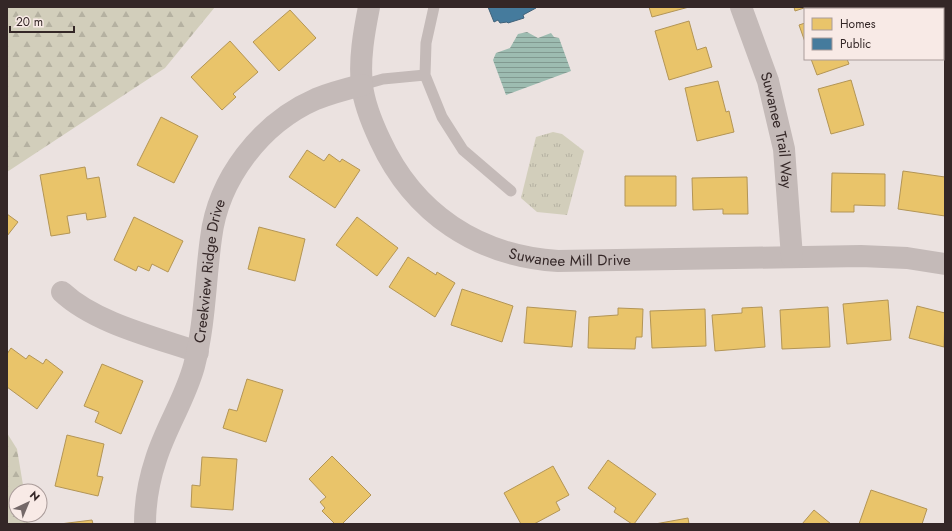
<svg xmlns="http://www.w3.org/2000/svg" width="952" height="531" viewBox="0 0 952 531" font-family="Jost,sans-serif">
	<defs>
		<pattern id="forest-firs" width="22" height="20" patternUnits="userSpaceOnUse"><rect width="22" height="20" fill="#d2cebb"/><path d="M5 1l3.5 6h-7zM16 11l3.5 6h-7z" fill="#b5b1a1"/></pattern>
		<pattern id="park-tufts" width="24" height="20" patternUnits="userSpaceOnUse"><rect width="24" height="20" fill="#d2cebb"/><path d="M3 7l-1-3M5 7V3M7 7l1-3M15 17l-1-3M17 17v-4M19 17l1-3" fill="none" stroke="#b5b1a1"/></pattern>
		<pattern id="water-rules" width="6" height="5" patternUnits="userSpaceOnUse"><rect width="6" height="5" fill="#9dbcb1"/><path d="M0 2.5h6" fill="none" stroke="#819990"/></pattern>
	</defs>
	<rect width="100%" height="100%" fill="#ebe2e0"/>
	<!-- forest -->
	<path fill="url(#forest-firs)" d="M7,7H215L165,68L7,172Z
		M7,433L17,449L24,491H16V515H28L30,524H7Z"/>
	<!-- park -->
	<path fill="url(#park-tufts)" d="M553,132L562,134L584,151L567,215L537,212L521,198L536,137Z"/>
	<!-- water -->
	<path fill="url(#water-rules)" d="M527,32L538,38L551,33L554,37L559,38L571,71L506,95L493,60L496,53L510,48L518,34Z"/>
	<!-- homes -->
	<path fill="#e9c46a" stroke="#b39556" d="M649,7H689L652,17Z
		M794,7H807L795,11Z
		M290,10L316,38L279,71L253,42Z
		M689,21L697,50L706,47L712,67L669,80L655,31Z
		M805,23V42L799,25Z
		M230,41L258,72L233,94L236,97L222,110L191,77Z
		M811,59H847L849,64L817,75Z
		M851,80L864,125L831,134L818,89Z
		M718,81L726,112L729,111L734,132L697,141L685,88Z
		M161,117L198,136L174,183L137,165Z
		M307,150L324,161L329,154L340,162L342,159L360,170L335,208L289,177Z
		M85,167L87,179L99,177L106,217L87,220L86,213L67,216L70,233L51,236L40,175Z
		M903,171L945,177V216L898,209Z
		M832,173L885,174V206L854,205V212H831Z
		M625,176H676V206H625Z
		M747,177L748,214H723V209L693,210L692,178Z
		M7,214L18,222L7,236Z
		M134,217L183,241L168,272L152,264L149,271L138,266L136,271L114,260Z
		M357,217L398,248L377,276L336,245Z
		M259,227L305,239L295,281L248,269Z
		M408,257L436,275L437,272L455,283L435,317L389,287Z
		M462,289L513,306L502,342L451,325Z
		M888,300L891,340L847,344L843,304Z
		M917,306L945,313L944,347L909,338Z
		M527,307L576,311L572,347L524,343Z
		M762,307L765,347L715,351L712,315L742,313V308Z
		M828,307L830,347L782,349L780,310Z
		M618,308L643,309L642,337H636L635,349L588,348L589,317L618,315Z
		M705,309L706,346L652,348L650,311Z
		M11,348L26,359L29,355L43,364L46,359L63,372L37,409L7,387V354Z
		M102,364L143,381L121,434L95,422L99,412L84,406Z
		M247,379L283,390L266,442L223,428L229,409L237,411Z
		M67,435L104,444L97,476L103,477L98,496L55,486Z
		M332,456L371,495L342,524H335L322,511L325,508L320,502L326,497L309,479Z
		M202,457L237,459L233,510L191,507L192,485L200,486Z
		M608,460L656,494L634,524H632L614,512L616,508L588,488Z
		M553,466L569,495L556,502L560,510L534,524H521L504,493Z
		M871,490L927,509L922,524H859Z
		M814,510L831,524H802Z
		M688,518L689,524H655Z
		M92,520L93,524H60Z"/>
	<!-- public -->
	<path fill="#457b9d" stroke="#40627a" d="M488,7H535L536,8L523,15L524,18L508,23L507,22L500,23L498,20L494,22Z"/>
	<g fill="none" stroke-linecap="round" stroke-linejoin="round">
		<!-- lane -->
		<path stroke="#c4bab8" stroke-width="11" d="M425,75L426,43L434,7
			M362,85L383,79L425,75L442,117L463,150L511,191"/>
		<!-- street -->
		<g stroke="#c4bab8" stroke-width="22">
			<path id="s1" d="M369,7C364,32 359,60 362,85C364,104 372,123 380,140C414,214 478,256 558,261L861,256L907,258L945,264"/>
			<path id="s2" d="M741,7L768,81L784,149L792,257"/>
			<path d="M62,292C95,323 154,337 198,352"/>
			<path id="s3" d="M145,524C145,502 149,480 156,459C166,427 185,399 194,366C205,324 205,281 211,238C218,179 261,123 316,99C331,93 346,89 362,85"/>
		</g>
	</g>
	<g text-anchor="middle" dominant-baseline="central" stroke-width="4" stroke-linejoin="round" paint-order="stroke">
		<!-- street labels -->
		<g font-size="15" fill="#342727" stroke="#f8eae6">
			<text stroke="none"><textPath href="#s2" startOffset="129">Suwanee Trail Way</textPath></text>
			<text stroke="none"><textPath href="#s1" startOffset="375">Suwanee Mill Drive</textPath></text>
			<text stroke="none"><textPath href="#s3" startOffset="263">Creekview Ridge Drive</textPath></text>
		</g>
	</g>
	<!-- border -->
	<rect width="952" height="531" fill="none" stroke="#342727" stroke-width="16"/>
	<!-- legend -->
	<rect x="804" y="8" width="140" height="52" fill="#f8eae6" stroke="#aa9c9a"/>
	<rect x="812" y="18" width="20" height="12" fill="#e9c46a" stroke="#aa9c9a"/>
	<text x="840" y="28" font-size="12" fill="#342727">Homes</text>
	<rect x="812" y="38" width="20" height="12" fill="#457b9d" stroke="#aa9c9a"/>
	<text x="840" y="48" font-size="12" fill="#342727">Public</text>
	<!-- north arrow -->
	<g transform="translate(28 503) rotate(44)"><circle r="19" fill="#f8eae6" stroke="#aa9c9a"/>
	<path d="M0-3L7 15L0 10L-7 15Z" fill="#746868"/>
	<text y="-6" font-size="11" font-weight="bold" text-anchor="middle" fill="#342727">N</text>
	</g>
	<!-- scale -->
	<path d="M10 26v6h64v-6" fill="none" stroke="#342727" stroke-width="2"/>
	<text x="16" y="26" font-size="12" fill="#342727" stroke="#f8eae6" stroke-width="3" paint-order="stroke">20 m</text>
</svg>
